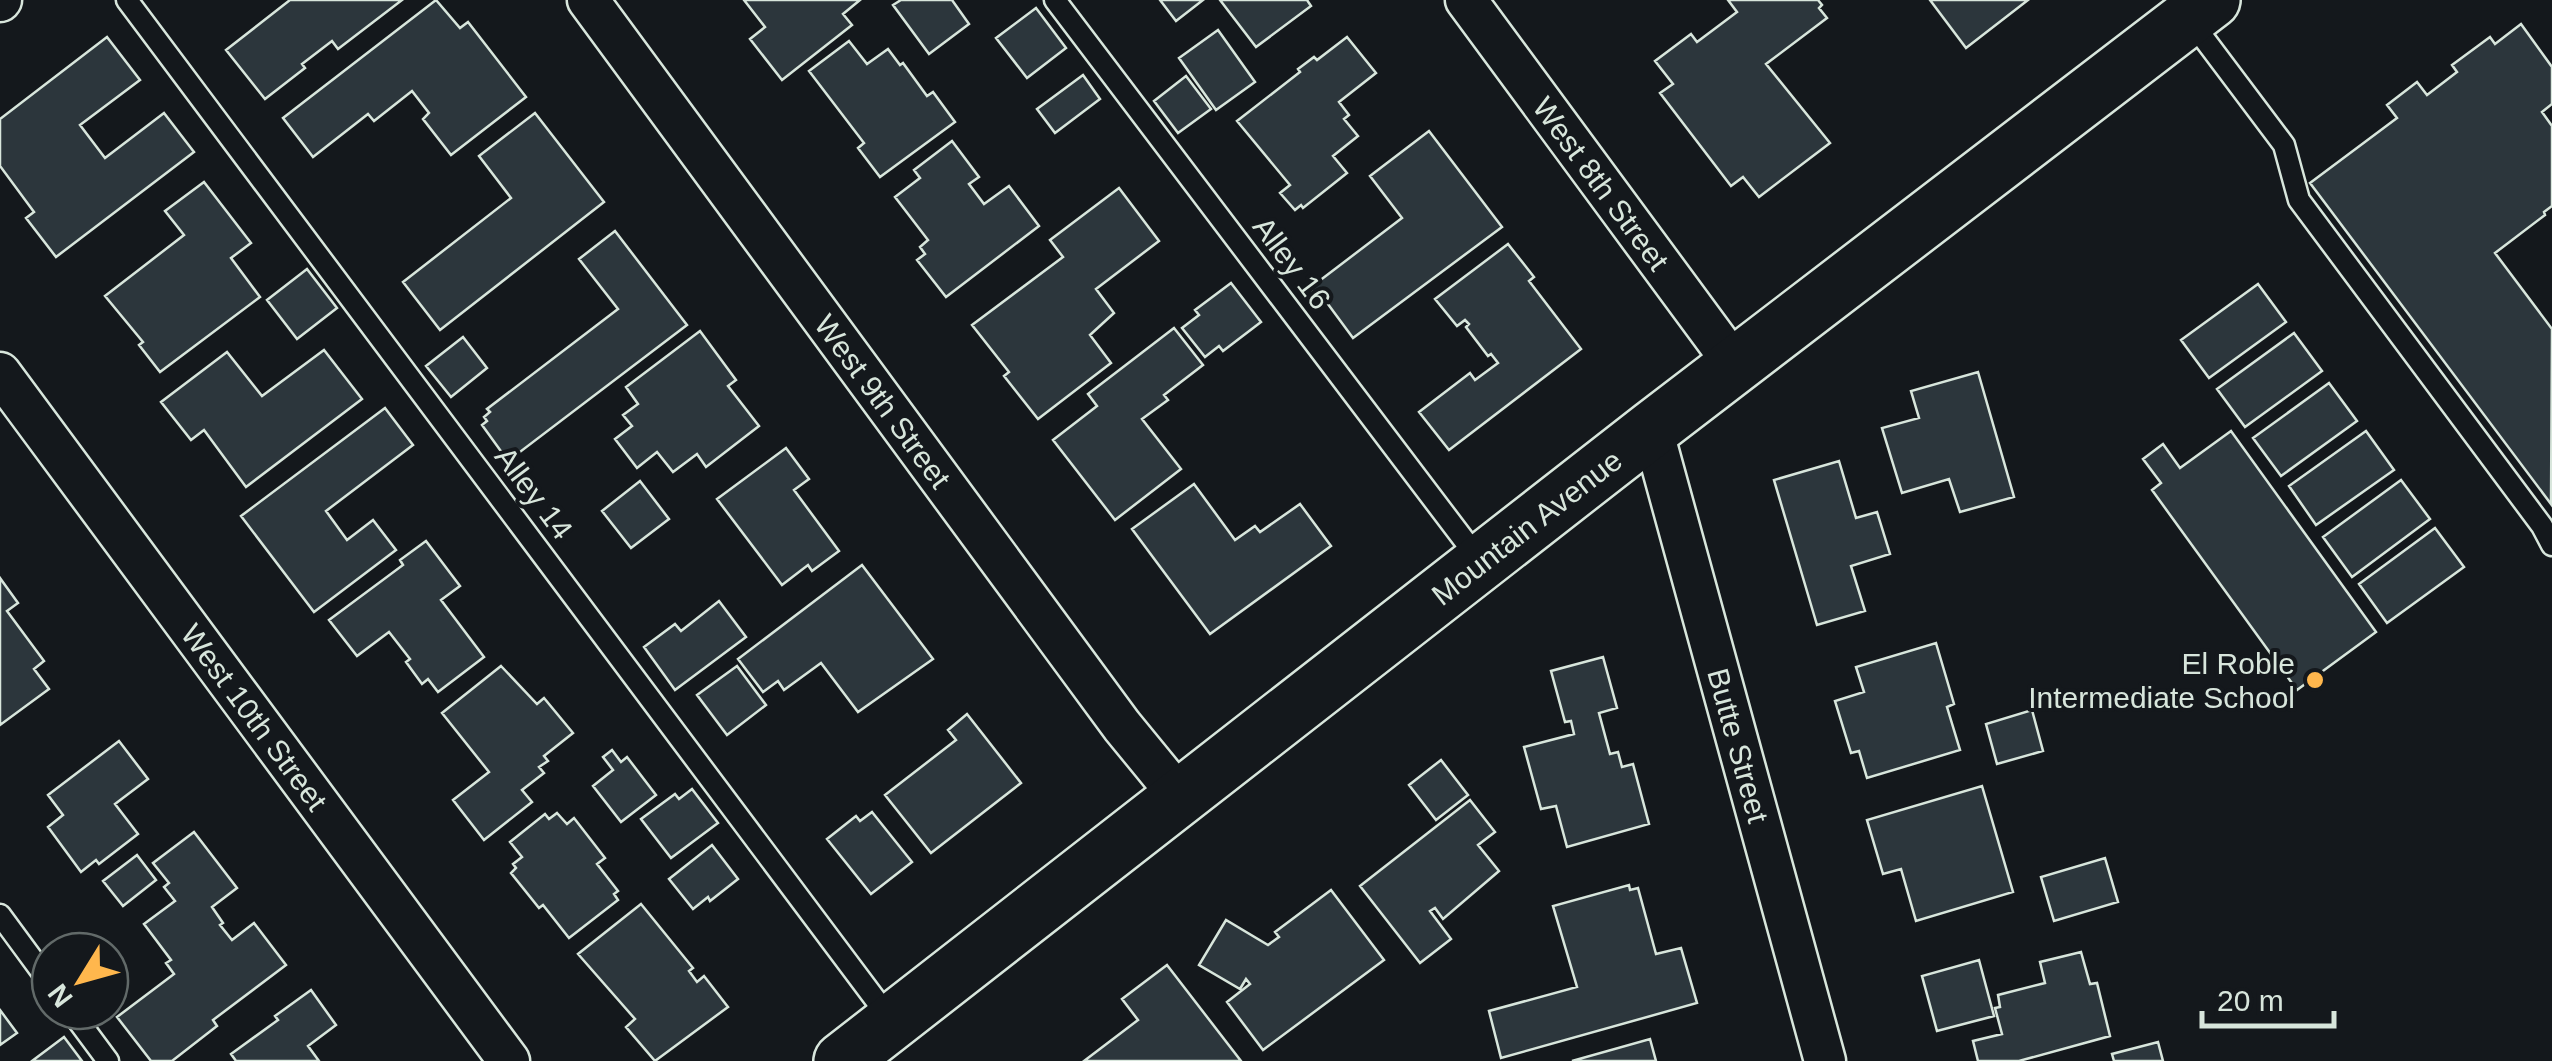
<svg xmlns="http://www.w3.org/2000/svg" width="2552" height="1061" viewBox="0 0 2552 1061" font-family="Arial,sans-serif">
	<rect width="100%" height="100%" fill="#14181c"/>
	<!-- building -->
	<path fill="#2c363c" stroke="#d8e6dc" stroke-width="2.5" d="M290,0H402L338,49L332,41L302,64L305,68L265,99L226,50Z
		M436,0L460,28L468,22L526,97L451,155L423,119L429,113L412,91L374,121L368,114L313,157L283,118Z
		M744,0H860L843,14L852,25L782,80L750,39L765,27Z
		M901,0H952L969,24L929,54L893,5Z
		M1160,0H1203L1176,21Z
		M1220,0H1307L1311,6L1256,47Z
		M1728,0H1818L1822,5L1819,8L1827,18L1766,64L1830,143L1759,197L1743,177L1731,186L1660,93L1673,84L1655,61L1691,34L1697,42L1737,12Z
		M1930,0H2028L1966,48Z
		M1036,8L1066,48L1027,78L996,38Z
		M2521,24L2552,67V104L2542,112L2552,126V206L2544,212L2545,215L2495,253L2552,329L2551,504L2310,183L2397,118L2387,105L2417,82L2427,95L2457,72L2452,65L2490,37L2495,44Z
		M1218,30L1255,82L1216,110L1179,58Z
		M107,37L140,80L80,125L105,158L164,113L194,152L56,257L26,218L34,212L0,166V119Z
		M1347,37L1376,73L1339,102L1349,115L1344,119L1358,136L1333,156L1347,173L1303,208L1301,205L1295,210L1280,193L1290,185L1237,121L1300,72L1298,69L1314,57L1317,60Z
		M849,41L867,64L888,49L900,65L903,63L927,96L933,92L955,122L880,177L858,148L864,143L809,71Z
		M1083,75L1100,99L1055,133L1037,109Z
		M1186,76L1211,109L1178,133L1154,101Z
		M535,113L604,202L440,330L403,282L511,198L479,156Z
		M1429,131L1502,227L1353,338L1322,296L1318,299L1310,288L1402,218L1370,176Z
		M952,141L979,177L969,184L984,204L1009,186L1039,226L946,297L917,260L925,254L920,247L928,240L895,197L920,178L914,170Z
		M204,182L251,243L231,258L260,297L160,372L139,345L143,342L105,296L184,235L165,211Z
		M1119,188L1159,241L1096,289L1114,313L1090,335L1111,363L1038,419L1004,376L1009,372L972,325L1063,257L1050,240Z
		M615,231L687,325L508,461L482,425L487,421L484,417L490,412L487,409L618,309L579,259Z
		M1508,244L1534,277L1529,281L1581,349L1449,450L1419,412L1470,373L1475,380L1498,363L1491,354L1488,356L1466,327L1469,324L1465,320L1457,326L1435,299Z
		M307,269L337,308L297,339L267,300Z
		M1231,283L1261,322L1223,351L1219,346L1205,357L1182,328L1199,315L1195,310Z
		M2258,284L2286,322L2209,378L2181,340Z
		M1174,328L1203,365L1164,395L1168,400L1142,419L1181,469L1115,520L1053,440L1097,406L1088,394Z
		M700,331L736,380L728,386L759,426L706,467L697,454L673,472L657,452L637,468L615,439L632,426L623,415L638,404L626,387Z
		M2294,333L2322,371L2245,427L2217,389Z
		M463,337L487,368L451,397L426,366Z
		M324,350L362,399L246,487L204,430L191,440L161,402L227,352L262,396Z
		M1978,372L2014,497L1960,512L1949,479L1902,493L1882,428L1919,418L1911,391Z
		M2329,383L2357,421L2281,476L2253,438Z
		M385,408L413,445L326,511L347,540L373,520L396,550L314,612L241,516Z
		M2231,431L2376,632L2297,690L2152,490L2161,483L2143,459L2163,444L2180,468Z
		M2366,431L2394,470L2316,525L2289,486Z
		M786,448L809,479L794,490L839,551L812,571L808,565L782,585L717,499Z
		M1839,461L1856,518L1877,512L1890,554L1851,566L1865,611L1817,625L1774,480Z
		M2401,480L2430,519L2352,577L2323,537Z
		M640,481L669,519L631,548L602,511Z
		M1194,484L1235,540L1255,526L1260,532L1300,504L1331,546L1210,634L1132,529Z
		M2435,528L2464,567L2387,623L2359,584Z
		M426,541L460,586L441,600L484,657L438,692L428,679L422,684L406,662L410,659L389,632L357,656L329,620L403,565L400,560Z
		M862,565L933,659L858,712L821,663L784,690L778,681L763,692L738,659Z
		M0,578L18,603L7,611L44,661L34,669L49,689L0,725Z
		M719,601L746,637L675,690L644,647L675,624L681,631Z
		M1936,643L1954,704L1947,707L1960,750L1867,778L1859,751L1851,753L1835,701L1864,692L1856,667Z
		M1603,657L1617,708L1599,713L1610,754L1618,752L1622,767L1633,764L1649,824L1567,847L1556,806L1541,809L1524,747L1574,734L1571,721L1565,722L1551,671Z
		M501,666L537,704L544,698L573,733L544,756L548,761L539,767L544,773L522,790L532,802L484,840L453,800L489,772L442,713Z
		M737,666L766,705L727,735L697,695Z
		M2032,710L2043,751L1997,764L1986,724Z
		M967,714L1021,783L931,853L885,795L956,740L948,730Z
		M119,741L148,779L115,804L138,834L99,864L96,860L81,872L48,827L63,815L48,795Z
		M612,750L621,762L627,757L656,795L621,822L593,786L613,770L603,757Z
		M1441,760L1468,795L1436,820L1409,785Z
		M1982,786L2013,892L1916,921L1901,869L1883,874L1867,820Z
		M692,789L718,823L671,858L641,819L675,794L679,799Z
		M1470,800L1495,832L1478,845L1499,871L1443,919L1435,908L1430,911L1451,939L1420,963L1360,886Z
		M872,812L912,862L871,894L827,839L856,816L860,821Z
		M557,813L567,824L574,818L605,858L597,864L618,891L614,894L618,900L569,938L543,905L539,908L511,873L516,868L513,864L522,857L510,842L545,814L549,819Z
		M194,832L237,888L212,907L223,923L220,925L232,940L254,923L286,965L213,1020L217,1026L172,1061H151L117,1017L174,974L166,963L171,960L144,924L175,901L164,887L169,883L153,863Z
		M712,845L738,879L710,901L708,897L693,909L669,879Z
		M137,855L156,880L123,906L103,881Z
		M2105,858L2118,902L2054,921L2041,877Z
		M1629,885L1630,890L1638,888L1656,954L1681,948L1697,1003L1501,1058L1489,1011L1577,987L1553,906Z
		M1331,890L1384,960L1263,1050L1227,1002L1250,984L1246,979L1240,989L1199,965L1226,920L1268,945L1279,937L1275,932Z
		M641,904L693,968L689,971L697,982L704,976L728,1007L655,1061L626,1027L635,1019L578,954Z
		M2081,952L2090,984L2097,983L2110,1036L2019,1061H1978L1973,1041L2002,1034L1995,1008L2000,1007L1998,995L2045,983L2040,962Z
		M1979,960L1994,1016L1937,1031L1922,976Z
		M1167,965L1241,1061H1084L1138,1020L1122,999Z
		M311,990L336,1025L308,1046L319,1061H236L231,1054L278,1020L275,1016Z
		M0,1010L17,1033L0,1045Z
		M64,1037L82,1061H32Z
		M1650,1039L1656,1061H1572Z
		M2158,1042L2163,1061H2114L2112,1054Z"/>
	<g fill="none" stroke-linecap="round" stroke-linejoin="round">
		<!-- lane casing -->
		<g stroke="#d8e6dc" stroke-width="25">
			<path id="lane" d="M127,0L890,1019
				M1055,0L1480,561
				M2190,20L2284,145L2299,200L2542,526L2552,545
				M0,915L50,983
				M71,1011L108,1061"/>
		</g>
		<!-- street casing -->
		<g stroke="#d8e6dc" stroke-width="45">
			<g id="street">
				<path id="s1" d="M588,0L1122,726L1181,798"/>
				<path id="s2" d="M1466,0L1735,365"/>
				<path d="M0,1L1,0"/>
				<path id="s3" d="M0,373L509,1061"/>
				<path id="s4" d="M1652,429L1825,1061"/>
			</g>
		</g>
		<!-- secondary casing -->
		<g stroke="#d8e6dc" stroke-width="60">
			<g id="secondary">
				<path id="s5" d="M842,1061L1652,429L2212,0"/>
			</g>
		</g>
		<!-- lane -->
		<use href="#lane" stroke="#14181c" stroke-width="20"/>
		<!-- street -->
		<use href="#street" stroke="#14181c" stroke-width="40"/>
		<!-- secondary -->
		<use href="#secondary" stroke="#14181c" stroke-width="55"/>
	</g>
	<!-- markers -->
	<circle fill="#ffb74d" stroke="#14181c" stroke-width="4" cx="2315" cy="680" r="10"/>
	<g text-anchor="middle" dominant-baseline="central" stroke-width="8" stroke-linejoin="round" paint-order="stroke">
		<!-- street labels -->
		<g font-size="30" fill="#d8e6dc" stroke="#14181c">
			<text stroke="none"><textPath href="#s2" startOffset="228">West 8th Street</textPath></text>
			<text transform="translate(1292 263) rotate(53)">Alley 16</text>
			<text stroke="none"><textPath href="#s1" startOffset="498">West 9th Street</textPath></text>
			<text transform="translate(534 493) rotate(53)">Alley 14</text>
			<text stroke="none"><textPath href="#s5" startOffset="868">Mountain Avenue</textPath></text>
			<text stroke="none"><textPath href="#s3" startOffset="428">West 10th Street</textPath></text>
			<text stroke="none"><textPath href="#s4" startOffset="328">Butte Street</textPath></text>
		</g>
		<!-- poi labels -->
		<g font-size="30" fill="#d8e6dc" stroke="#14181c" text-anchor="end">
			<text x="2295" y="663">El Roble<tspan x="2295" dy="34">Intermediate School</tspan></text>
		</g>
	</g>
	<!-- north arrow -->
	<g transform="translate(80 981) rotate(233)"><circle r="48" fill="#14181c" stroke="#626a69" stroke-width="2.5"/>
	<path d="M0-8L18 38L0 25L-18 38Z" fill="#ffb74d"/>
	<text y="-15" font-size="28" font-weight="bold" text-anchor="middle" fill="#d8e6dc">N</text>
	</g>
	<!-- scale -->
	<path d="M2202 1011v15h132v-15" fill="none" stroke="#d8e6dc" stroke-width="5"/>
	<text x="2217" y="1011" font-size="30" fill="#d8e6dc" stroke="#14181c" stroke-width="8" paint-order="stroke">20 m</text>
</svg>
